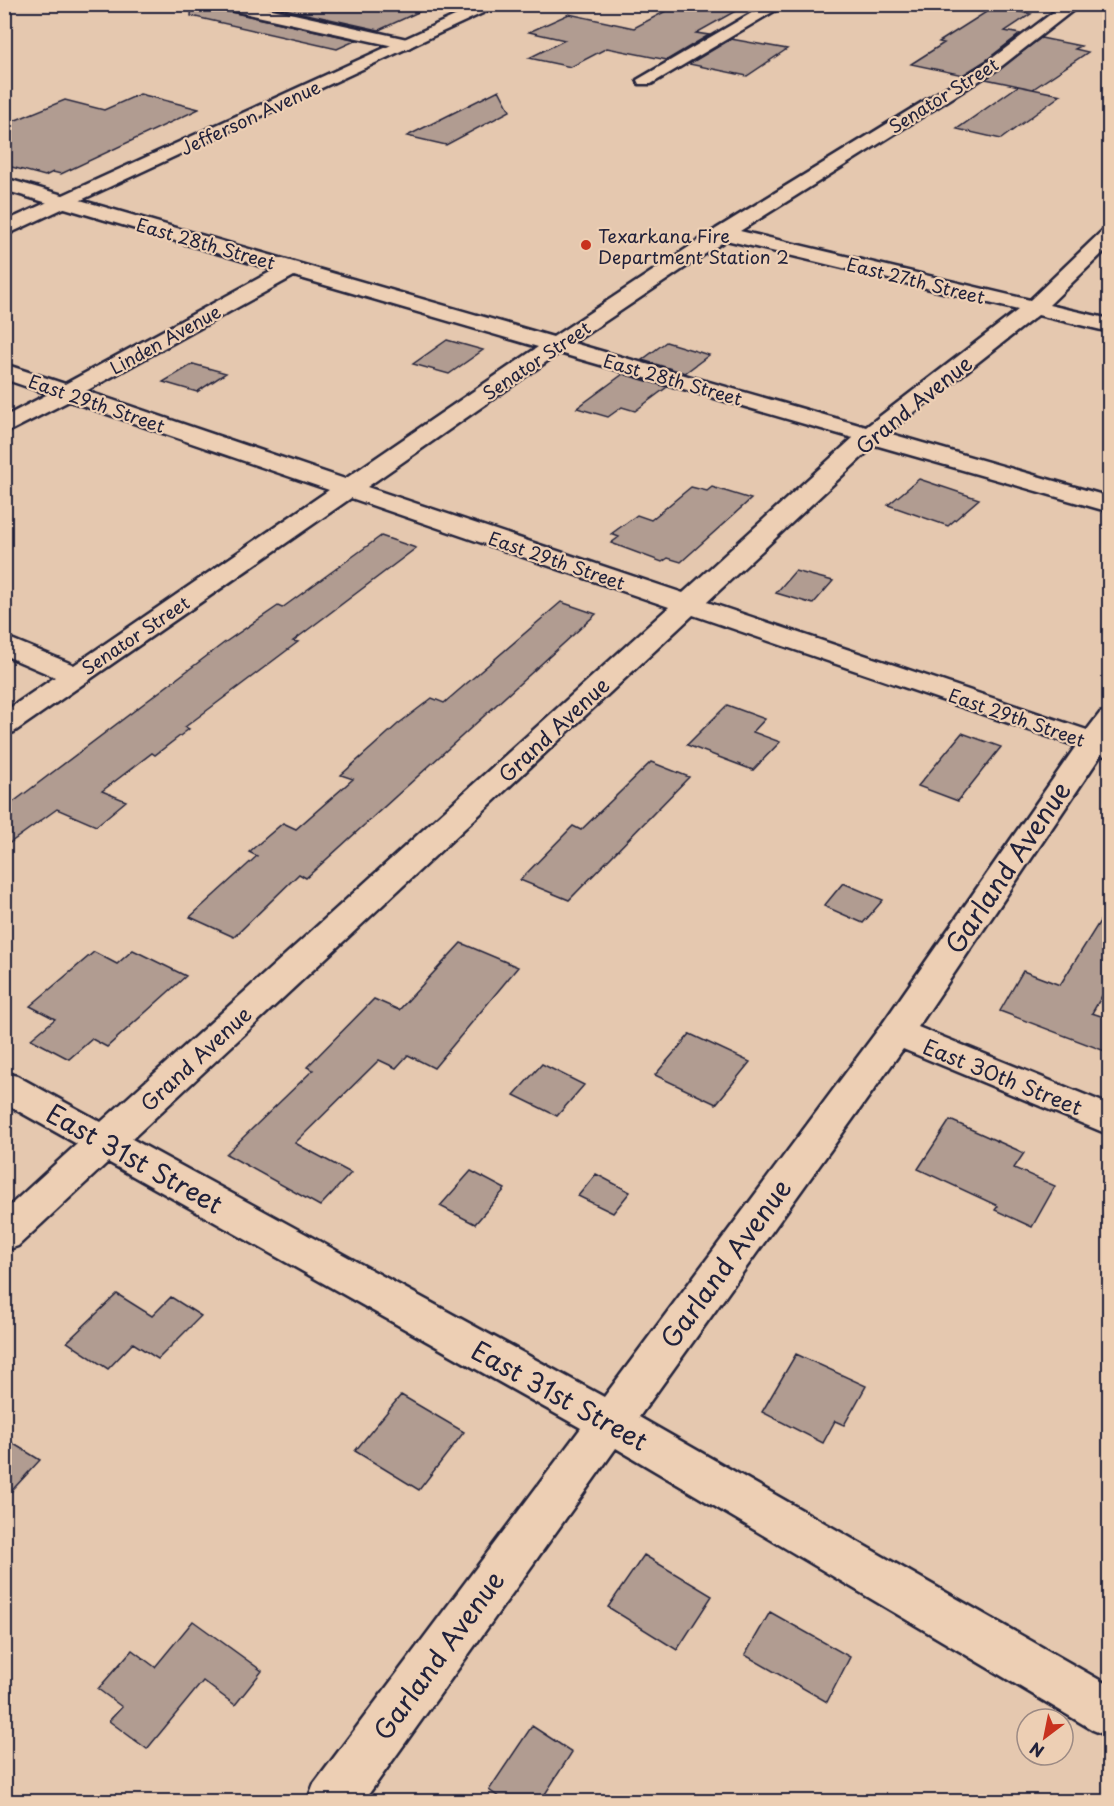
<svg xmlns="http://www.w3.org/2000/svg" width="1114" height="1806" viewBox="0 0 1114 1806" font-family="'Playpen Sans',sans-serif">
	<rect width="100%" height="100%" fill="#e5c8af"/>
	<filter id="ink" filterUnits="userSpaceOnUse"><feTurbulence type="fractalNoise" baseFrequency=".0167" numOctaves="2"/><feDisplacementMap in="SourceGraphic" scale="12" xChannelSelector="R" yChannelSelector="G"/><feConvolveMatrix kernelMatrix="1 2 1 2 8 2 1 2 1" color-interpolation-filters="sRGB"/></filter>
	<g filter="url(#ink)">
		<!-- building -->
		<path fill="#b19c91" stroke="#22223b" stroke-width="1.5" d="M192,4H217L226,11L357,40L337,49L191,16Z
			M262,4H436L379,30Z
			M679,4H748L696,33L709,35L667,60L607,48L571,67L529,58L565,40L529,32L569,14L634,28Z
			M994,7L1031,14L1005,31L1020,34L985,61L963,75L911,64L944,43L939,42Z
			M1041,38L1081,46L1075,49L1088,52L1033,89L986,79Z
			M731,39L787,49L747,76L689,64Z
			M1018,86L1061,95L1001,139L957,129Z
			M499,90L510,111L446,145L407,136Z
			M140,94L199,109L61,174L53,172L45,176L4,165V117L16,120L65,100L104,110Z
			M447,340L483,350L449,374L413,364Z
			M666,342L709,355L685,373L642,360Z
			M193,364L226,373L197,392L163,382Z
			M623,374L667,387L635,411L622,407L608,417L577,408Z
			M919,479L979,499L948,526L888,505Z
			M691,487L707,491L712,487L751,499L681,562L668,558L662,562L611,543L619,537L611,534L637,515L651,520Z
			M381,536L416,548L293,641L298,642L185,727L189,729L155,755L152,753L102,791L126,801L96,826L57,809L4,847V809L224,643L278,606L282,608Z
			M795,571L833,581L813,604L776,593Z
			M561,602L596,614L306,878L299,874L234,937L190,917L257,856L249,852L283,823L296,829L353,779L341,775L398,724L432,698L444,703Z
			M727,705L765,719L753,732L780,742L753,770L687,745Z
			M962,733L1001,747L958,801L918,786Z
			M651,762L689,777L569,900L520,880L573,826L581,830Z
			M843,883L883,900L863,923L824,906Z
			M1110,905V982L1092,1013L1110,1019V1053L1000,1011L1023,971L1060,985Z
			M461,943L518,967L434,1068L408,1055L396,1068L379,1060L295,1143L351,1173L320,1206L226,1154L313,1070L307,1067L374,999L399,1010Z
			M133,950L186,976L107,1047L92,1039L69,1059L31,1039L55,1019L30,1006L94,952L117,964Z
			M690,1034L750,1062L716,1104L655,1075Z
			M542,1064L584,1085L557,1116L514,1095Z
			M950,1120L1024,1153L1014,1168L1055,1186L1032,1227L995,1210L998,1206L918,1169Z
			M471,1171L505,1189L475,1224L440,1206Z
			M596,1174L630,1192L613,1213L578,1196Z
			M117,1294L152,1316L171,1297L201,1316L158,1359L133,1343L108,1369L67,1342Z
			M796,1354L866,1386L844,1425L835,1421L823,1443L762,1412Z
			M401,1395L464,1432L419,1490L355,1451Z
			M4,1438L40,1460L4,1499Z
			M644,1555L712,1596L677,1650L608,1607Z
			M770,1612L850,1657L827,1702L745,1655Z
			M193,1621L262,1671L235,1705L203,1681L147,1749L109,1721L122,1707L98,1689L132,1650L155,1667Z
			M532,1726L572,1752L540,1802H506L489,1790Z"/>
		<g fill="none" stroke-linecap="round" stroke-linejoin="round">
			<!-- minor casing -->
			<g stroke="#22223b" stroke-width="5">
				<path id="minor" d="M219,4H249L407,39L415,44L407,49L226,9Z
					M767,4H786L651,84H639L637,80Z
					M1064,4H1081L998,69L740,231L1030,300L1103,230L1110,228V246L1049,305L1110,319V332L1038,315L888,433L1110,497V512L875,445L707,602L1087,730L1100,713L1110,710V757L1101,755L918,1027L1110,1105V1135L903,1049L639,1417L1110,1686V1737L1093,1730L616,1448L363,1802H307L314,1784L581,1428L108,1162L18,1246L4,1251V1211L77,1144L4,1103V1073L17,1076L101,1122L669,607L351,498L14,732L4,735V712L55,677L4,655V636L74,665L329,490L69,401L4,434V417L48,394L4,379V364L65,384L274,270L4,190V178L553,337L716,229L986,63ZM726,240L1018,310L866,427L573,343ZM294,276L538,347L345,479L86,391ZM559,353L853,438L683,593L367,487ZM693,615L1076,746L883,1023L604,1397L132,1139Z"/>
			</g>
			<!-- major casing -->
			<g stroke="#22223b" stroke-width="5">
				<path id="major" d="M481,4H502L4,236V222Z"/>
			</g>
			<!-- minor -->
			<use href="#minor" fill="#edcfb4" fill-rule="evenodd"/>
			<!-- major -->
			<use href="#major" fill="#edcfb4" fill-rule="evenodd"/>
		</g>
	</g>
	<!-- markers -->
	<circle fill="#c8321e" stroke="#edcfb4" stroke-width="2" cx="586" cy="245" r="6"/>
	<g text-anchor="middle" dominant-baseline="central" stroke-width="4.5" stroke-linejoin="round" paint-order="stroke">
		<!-- far-street labels -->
		<g font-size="18" fill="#22223b" stroke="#edcfb4">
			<text transform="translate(943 95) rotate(-32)">Senator Street</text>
			<text transform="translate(250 117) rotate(-25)">Jefferson Avenue</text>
			<text transform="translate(206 243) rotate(16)">East 28th Street</text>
			<text transform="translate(916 280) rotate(14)">East 27th Street</text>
			<text transform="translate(165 339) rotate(-29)">Linden Avenue</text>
			<text transform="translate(536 360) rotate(-34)">Senator Street</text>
			<text transform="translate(673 379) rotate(16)">East 28th Street</text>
			<text transform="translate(97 403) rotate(19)">East 29th Street</text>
			<text transform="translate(557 560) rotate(19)">East 29th Street</text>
			<text transform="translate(135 635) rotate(-34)">Senator Street</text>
			<text transform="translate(1017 717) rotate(19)">East 29th Street</text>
		</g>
		<!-- far-poi labels -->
		<g font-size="18" fill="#22223b" stroke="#edcfb4" text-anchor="start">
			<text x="598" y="235">Texarkana Fire<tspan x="598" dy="21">Department Station 2</tspan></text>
		</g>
		<!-- street labels -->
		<g font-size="21" fill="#22223b" stroke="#edcfb4">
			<text transform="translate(913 404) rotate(-39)">Grand Avenue</text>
			<text transform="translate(553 729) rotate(-43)">Grand Avenue</text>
			<text transform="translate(195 1058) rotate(-43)">Grand Avenue</text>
			<text transform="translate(1003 1076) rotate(22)">East 30th Street</text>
		</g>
		<!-- near-street labels -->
		<g font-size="26" fill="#22223b" stroke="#edcfb4">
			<text transform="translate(1007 867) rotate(-56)">Garland Avenue</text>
			<text transform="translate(135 1158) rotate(29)">East 31st Street</text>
			<text transform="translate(725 1263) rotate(-54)">Garland Avenue</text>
			<text transform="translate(560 1395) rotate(29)">East 31st Street</text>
			<text transform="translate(438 1655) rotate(-54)">Garland Avenue</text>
		</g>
	</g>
	<!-- margin -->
	<rect width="1114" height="1806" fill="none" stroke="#edcfb4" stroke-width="24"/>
	<rect x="12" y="12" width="1090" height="1782" fill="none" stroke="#22223b" stroke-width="2" filter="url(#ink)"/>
	<!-- north arrow -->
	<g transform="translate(1045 1737) rotate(212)"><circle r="28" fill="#edcfb4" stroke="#9c8a84" stroke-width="1.5"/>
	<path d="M0-4.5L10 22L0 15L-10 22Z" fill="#c8321e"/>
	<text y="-9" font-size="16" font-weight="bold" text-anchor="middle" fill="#22223b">N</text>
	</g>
</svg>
